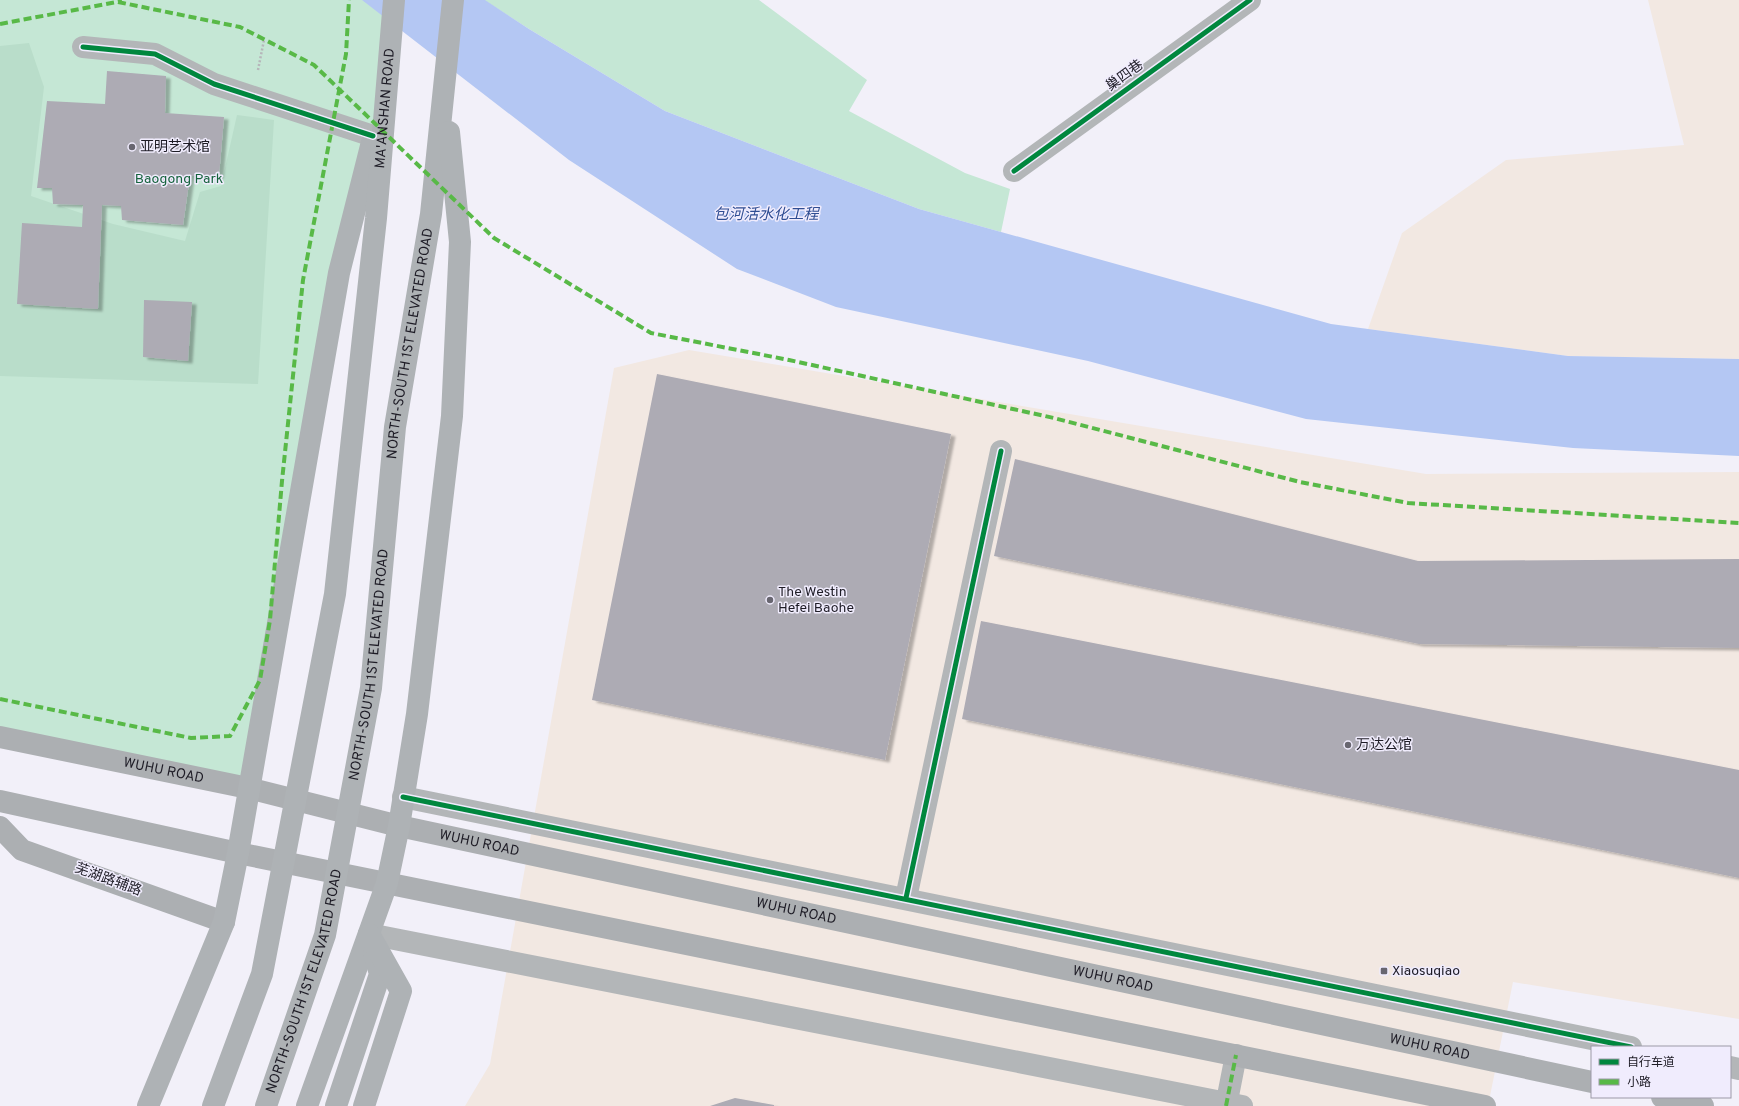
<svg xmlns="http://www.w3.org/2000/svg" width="1739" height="1106" viewBox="0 0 1739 1106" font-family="Overpass,'Noto Sans SC',sans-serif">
	<defs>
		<filter id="shadow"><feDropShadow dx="4.5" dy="2.5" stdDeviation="1" flood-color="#0004"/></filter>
	</defs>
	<rect width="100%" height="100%" fill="#f2f0f9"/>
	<!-- commercial -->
	<path fill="#f2e8e2" d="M1648,0H1739V359L1568,356L1368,329L1402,233L1506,160L1684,145Z
		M689,350L1426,474L1739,472V1019L1513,982L1488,1106H465L490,1064L614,368Z"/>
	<!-- green -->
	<path fill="#c5e7d5" d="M0,0H394L387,79L248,788L0,737Z
		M484,0H759L867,80L849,111L965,173L1010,189L1001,232L919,209L665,111L529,29Z"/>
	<!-- forest -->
	<path fill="#b9ddca" d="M29,43L44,87L31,196L113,224L185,241L200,192L221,186L237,115L274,120L258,384L0,376V46Z"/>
	<!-- water -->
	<path fill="#b4c7f3" d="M362,0H485L529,29L665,111L919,209L1331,324L1568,356L1739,359V456L1573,448L1306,419L1088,361L836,307L737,269L569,160Z"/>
	<!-- building -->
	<path fill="#adabb4" filter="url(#shadow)" d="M107,71L166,76L165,113L224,117L219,176H190L183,225L122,220L121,206L102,205L98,309L17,304L22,223L82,227L83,205L53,204L52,188H37L47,101L105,104Z
		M144,300L192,302L188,361L143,357Z
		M657,374L951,434L885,760L592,700Z
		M1015,459L1418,561L1739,559V648L1419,644L994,556Z
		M981,621L1739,770V878L962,719Z
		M735,1098L774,1105V1106H710Z"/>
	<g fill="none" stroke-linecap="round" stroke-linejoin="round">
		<!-- path -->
		<path stroke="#b6b6ba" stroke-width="2.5" stroke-dasharray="2 2" stroke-linecap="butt" d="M258,70L264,40"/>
		<!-- pedestrian -->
		<path stroke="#b3b6b8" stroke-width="22" d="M1226,1106L1236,1055"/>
		<!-- minor -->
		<path stroke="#b3b6b8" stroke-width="22" d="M83,47L155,54L214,84L373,136
			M1014,171L1250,0
			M403,797L1631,1047
			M906,898L1001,451
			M369,934L1242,1106
			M1730,1067L1739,1069"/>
		<!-- primary -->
		<g stroke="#acafb2" stroke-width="22">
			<path id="s1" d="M0,737L248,788L399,826L1592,1082"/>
			<path d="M0,801L238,853L1485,1106"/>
			<path d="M0,827L22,850L224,922"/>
			<path d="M1662,1097L1703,1106"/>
		</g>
		<!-- trunk -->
		<g stroke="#aeb2b5" stroke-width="22">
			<path d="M148,1106L224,922L238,853L339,273L372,142"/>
			<path id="s2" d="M213,1106L262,974L335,594L376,218L394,0"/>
			<path id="s3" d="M266,1106L325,935L371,688L395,427L431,214L453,0"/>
			<path d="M307,1106L387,883L399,826L417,714L452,416L460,242L449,132"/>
			<path d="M336,1106L380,974L374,953"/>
			<path d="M364,1106L401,991L369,934"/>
		</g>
		<!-- quiet -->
		<path stroke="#58b947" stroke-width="4" stroke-dasharray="8 4" stroke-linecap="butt" d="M118,2L240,27L314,65L494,238L651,333L789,360L1054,418L1300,482L1408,503L1739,523
			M0,24L122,1
			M0,699L191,738L230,736L260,680L270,620L282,481L303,280L346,54L349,0
			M1226,1106L1236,1055"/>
		<!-- cycleway casing -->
		<g stroke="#f0ecfd" stroke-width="8">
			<path id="cycleway" d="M83,47L155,54L214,84L373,136
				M1014,171L1250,0
				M403,797L1631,1047
				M906,898L1001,451"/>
		</g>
		<!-- cycleway -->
		<use href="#cycleway" stroke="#00873e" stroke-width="5"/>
	</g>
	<!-- markers -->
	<g fill="#686670" stroke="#f0ecfd" stroke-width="1.5">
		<circle cx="132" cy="147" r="4"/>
		<circle cx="770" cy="600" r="4"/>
		<circle cx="1348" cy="745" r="4"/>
		<rect x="1380" y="967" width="8" height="8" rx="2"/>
	</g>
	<g text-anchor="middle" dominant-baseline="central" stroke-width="3" stroke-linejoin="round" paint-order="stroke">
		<!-- street labels -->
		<g font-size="14" fill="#1e1c26" stroke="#f0ecfd">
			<text transform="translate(1125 76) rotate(-36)">巢四巷</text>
			<text stroke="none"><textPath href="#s2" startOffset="1016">MA'ANSHAN ROAD</textPath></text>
			<text stroke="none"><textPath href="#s3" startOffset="779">NORTH-SOUTH 1ST ELEVATED ROAD</textPath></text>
			<text stroke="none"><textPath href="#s3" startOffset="455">NORTH-SOUTH 1ST ELEVATED ROAD</textPath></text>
			<text stroke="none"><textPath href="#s1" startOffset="167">WUHU ROAD</textPath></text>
			<text stroke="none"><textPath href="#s1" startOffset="491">WUHU ROAD</textPath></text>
			<text transform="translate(108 880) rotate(20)">芜湖路辅路</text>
			<text stroke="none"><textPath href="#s1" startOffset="815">WUHU ROAD</textPath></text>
			<text stroke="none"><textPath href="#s1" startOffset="1139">WUHU ROAD</textPath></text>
			<text stroke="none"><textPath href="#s3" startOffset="131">NORTH-SOUTH 1ST ELEVATED ROAD</textPath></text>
			<text stroke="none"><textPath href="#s1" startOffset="1463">WUHU ROAD</textPath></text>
		</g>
		<!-- poi labels -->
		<g font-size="14" fill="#1e1c26" stroke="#f0ecfd" text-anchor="start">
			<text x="140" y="147">亚明艺术馆</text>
			<text x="778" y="592">The Westin<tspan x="778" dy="16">Hefei Baohe</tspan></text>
			<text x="1356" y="745">万达公馆</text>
			<text x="1392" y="971">Xiaosuqiao</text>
		</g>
		<!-- park labels -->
		<g font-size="14" fill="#16633d" stroke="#f0ecfd">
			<text x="179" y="179">Baogong Park</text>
		</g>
		<!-- water labels -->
		<g font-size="15" font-style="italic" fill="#2f4d93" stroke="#f0ecfd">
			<text x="766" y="215">包河活水化工程</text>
		</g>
	</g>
	<!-- legend -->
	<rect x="1591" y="1046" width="140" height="52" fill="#f0ecfd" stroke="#9c99a7"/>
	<rect x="1599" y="1059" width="20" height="6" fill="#00873e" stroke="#9c99a7"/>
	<text x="1627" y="1066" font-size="12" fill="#1e1c26">自行车道</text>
	<rect x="1599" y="1079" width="20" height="6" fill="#58b947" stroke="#9c99a7"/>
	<text x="1627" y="1086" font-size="12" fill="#1e1c26">小路</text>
</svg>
